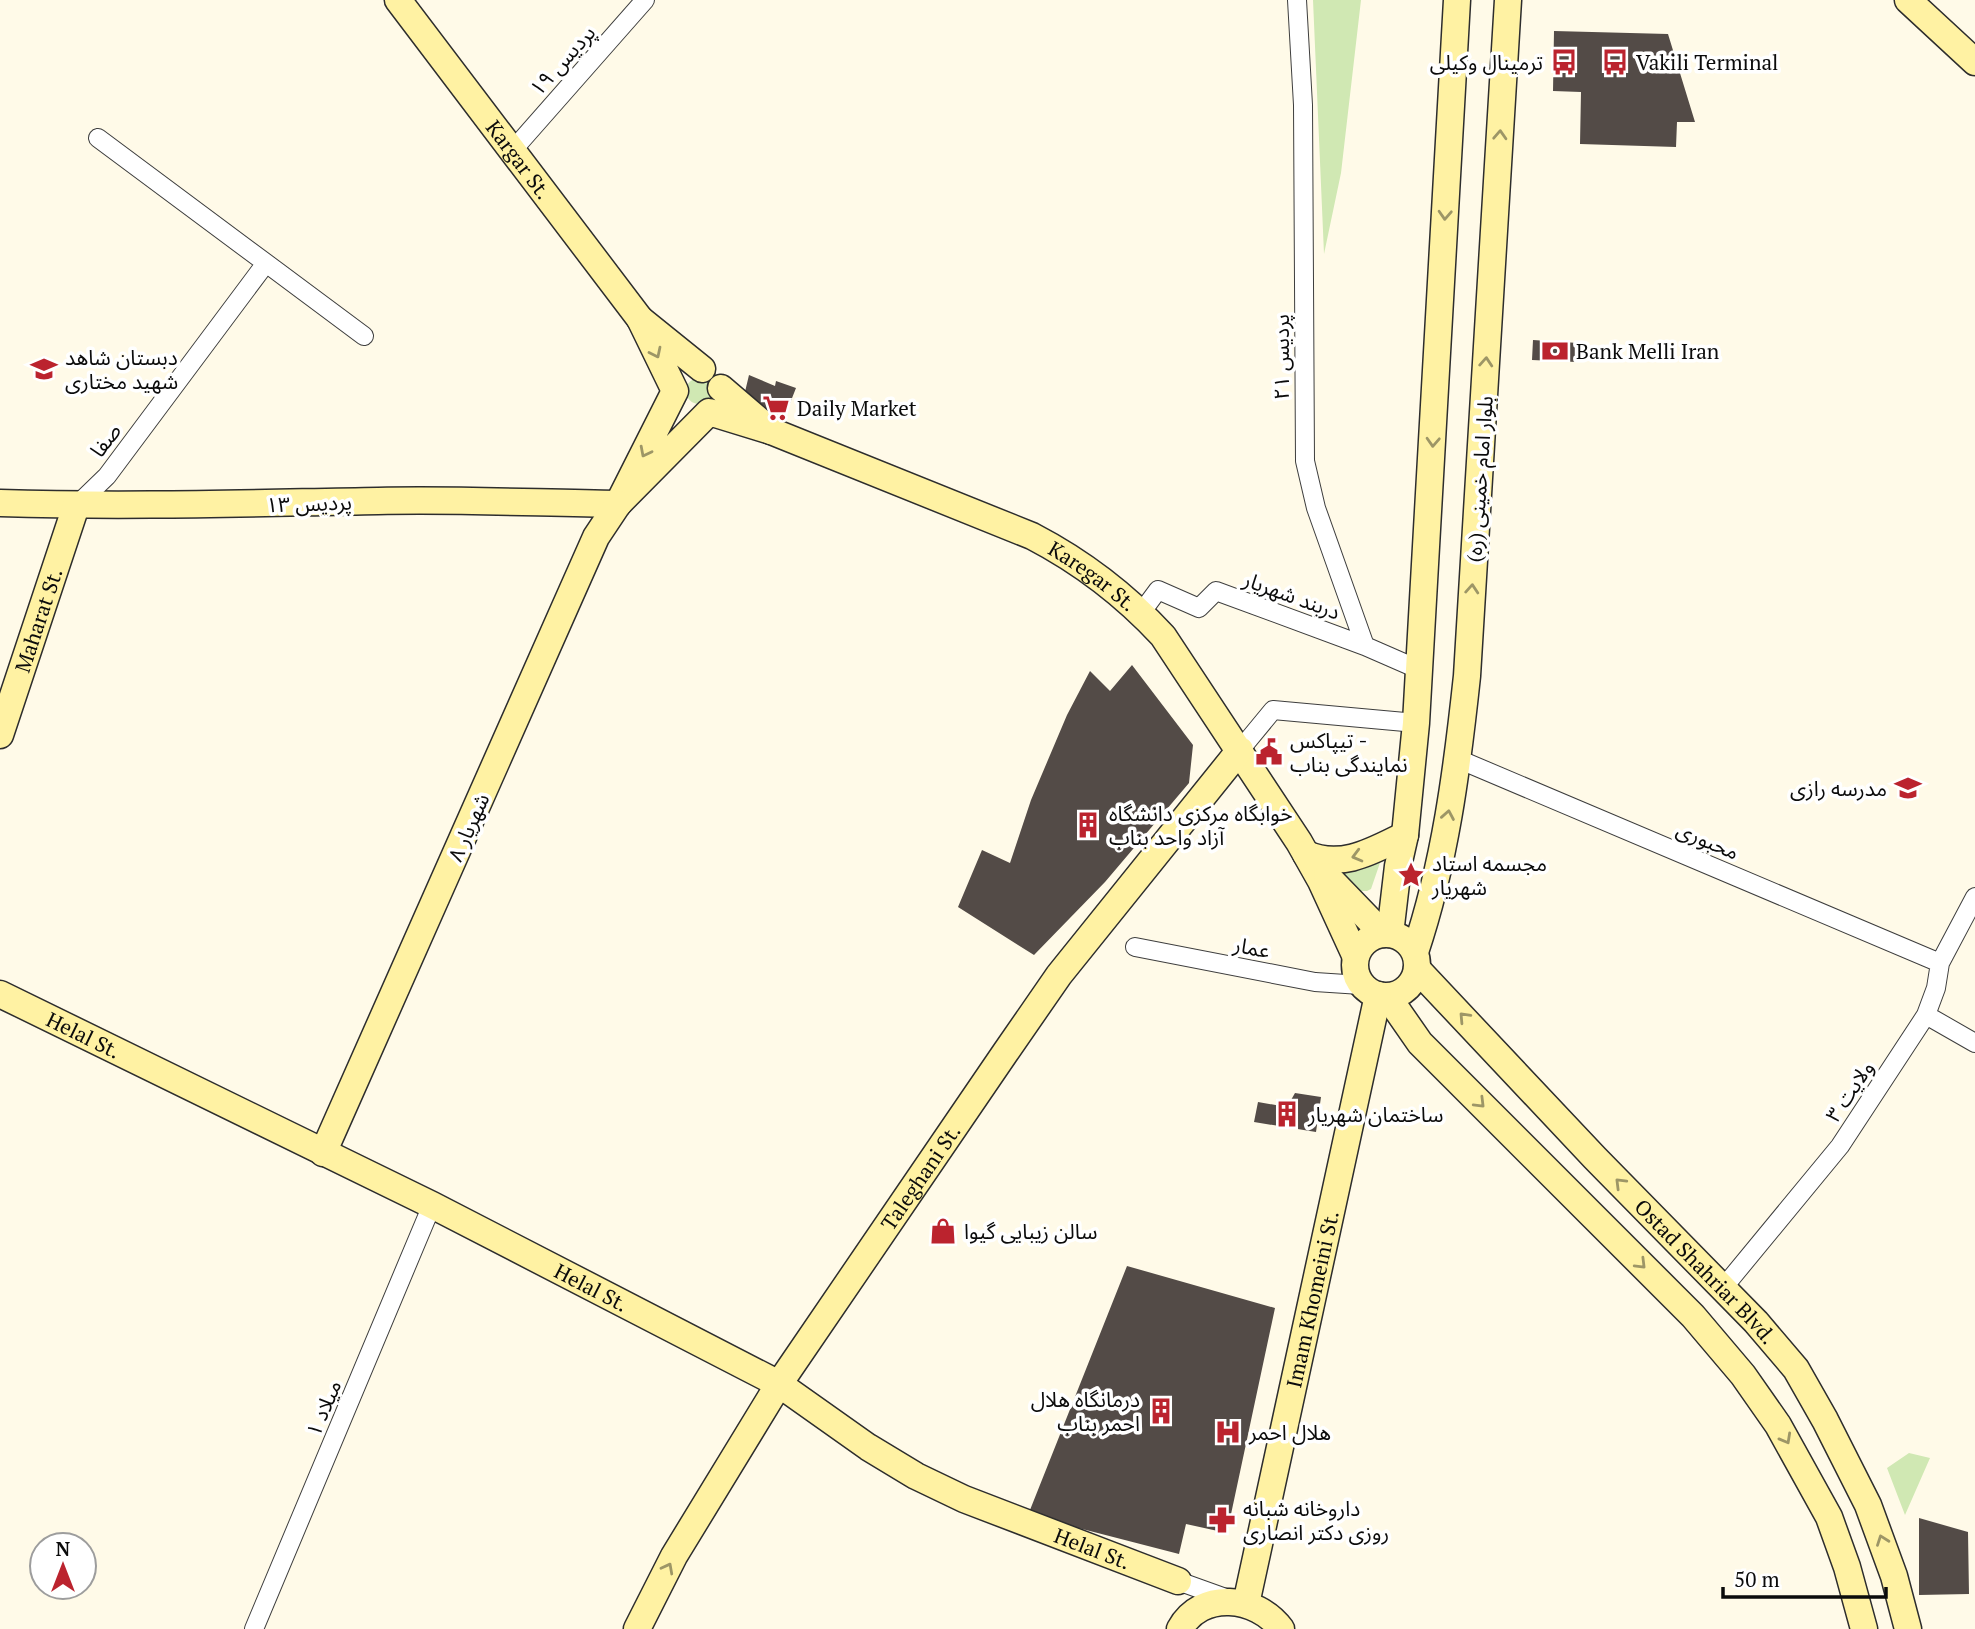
<svg xmlns="http://www.w3.org/2000/svg" width="1975" height="1629" viewBox="0 0 1975 1629" font-family="'PT Serif','Noto Sans Arabic',serif">
	<rect width="100%" height="100%" fill="#fffae8"/>
	<!-- green -->
	<path fill="#d0e8b3" d="M1313,0H1361L1341,173L1324,254Z
		M686 391a13 13 0 1 1 26 0a13 13 0 1 1-26 0Z
		M1382,857L1371,889L1367,891H1356L1330,867Z
		M1909,1453L1930,1458L1905,1515L1887,1468Z"/>
	<!-- building -->
	<path fill="#534b47" d="M1554,31L1668,34L1695,122H1677L1676,147L1580,144L1581,92L1553,91Z
		M1533,340L1578,343L1576,362L1532,360Z
		M749,375L775,386L776,381L796,388L783,421L744,396Z
		M1132,665L1193,745L1189,783L1105,882L1034,955L958,907L982,850L1010,863L1031,800L1067,715L1090,671L1110,691Z
		M1295,1093L1321,1097L1316,1132L1254,1122L1258,1102L1287,1107Z
		M1127,1266L1275,1308L1227,1533L1186,1524L1179,1554L1028,1515Z
		M1919,1518L1968,1532L1969,1594L1919,1595Z"/>
	<g fill="none" stroke-linecap="round" stroke-linejoin="round">
		<!-- street casing -->
		<g stroke="#3e3e3e" stroke-width="20">
			<path id="street" d="M1297,0L1303,105L1305,461L1316,508L1365,646L1420,670
				M98,138L364,336
				M512,151L645,0
				M76,506L107,476L266,263
				M1141,613L1158,590L1199,608L1216,591L1365,646
				M1240,750L1273,710L1416,723
				M1458,759L1940,963
				M1135,947L1315,982L1361,985
				M1926,1015L1975,1043
				M1723,1288L1840,1146L1926,1015L1936,988L1940,963L1975,897
				M1178,1581L1231,1600
				M254,1629L432,1205"/>
		</g>
		<!-- secondary casing -->
		<g stroke="#2d2d2d" stroke-width="29">
			<g id="secondary">
				<path id="s1" d="M398,0L640,319"/>
				<path d="M1908,0L1975,62"/>
				<path d="M702,369L640,319L675,391L618,504L709,412L771,431L721,388"/>
				<path id="s2" d="M771,431L1032,536C1080,561 1126,596 1163,636L1299,842L1321,881L1355,955"/>
				<path d="M0,503C126,507 252,503 378,501C458,499 538,503 618,504"/>
				<path id="s3" d="M0,735L76,506"/>
				<path d="M1306,854C1342,870 1374,850 1405,835"/>
				<path d="M1327,876L1383,934"/>
				<circle cx="1386" cy="965" r="31"/>
				<path d="M1390,934L1398,866L1405,835L1416,723L1457,0"/>
				<path d="M1415,952C1445,863 1457,770 1467,676L1508,0"/>
				<path id="s4" d="M1417,969L1595,1158L1756,1322L1796,1369L1825,1420L1868,1505L1894,1576L1908,1629"/>
				<path id="s5" d="M0,994L432,1205L779,1384L868,1447L916,1476L964,1499L1178,1581"/>
				<path d="M1388,997L1420,1043L1693,1316L1743,1375L1778,1425L1829,1517L1847,1567L1864,1629"/>
				<path d="M323,1153L596,537L618,504"/>
				<path id="s6" d="M1246,1604L1378,995"/>
				<path id="s7" d="M637,1629L674,1556L779,1384L1005,1053L1059,975L1240,750"/>
				<path d="M1180,1629C1201,1590 1257,1596 1281,1629"/>
			</g>
		</g>
		<!-- street -->
		<use href="#street" stroke="#fff" stroke-width="18"/>
		<!-- secondary -->
		<use href="#secondary" stroke="#fff2a3" stroke-width="26"/>
	</g>
	<!-- one-way arrows -->
	<defs><path id="oneway-chevron" d="M-2-3.5L2.5 0L-2 3.5" fill="none" stroke-width="1.6" stroke-linecap="round" stroke-linejoin="round" transform="scale(1.75)"/></defs>
	<g stroke="#9d9666">
		<use href="#oneway-chevron" transform="translate(1500 135) rotate(-87)"/>
		<use href="#oneway-chevron" transform="translate(1445 215) rotate(93)"/>
		<use href="#oneway-chevron" transform="translate(656 353) rotate(64)"/>
		<use href="#oneway-chevron" transform="translate(1486 362) rotate(-86)"/>
		<use href="#oneway-chevron" transform="translate(1433 442) rotate(93)"/>
		<use href="#oneway-chevron" transform="translate(645 452) rotate(117)"/>
		<use href="#oneway-chevron" transform="translate(1472 589) rotate(-86)"/>
		<use href="#oneway-chevron" transform="translate(1448 815) rotate(-80)"/>
		<use href="#oneway-chevron" transform="translate(1357 856) rotate(165)"/>
		<use href="#oneway-chevron" transform="translate(1464 1017) rotate(-133)"/>
		<use href="#oneway-chevron" transform="translate(1480 1103) rotate(45)"/>
		<use href="#oneway-chevron" transform="translate(1620 1183) rotate(-135)"/>
		<use href="#oneway-chevron" transform="translate(1641 1264) rotate(45)"/>
		<use href="#oneway-chevron" transform="translate(1786 1439) rotate(61)"/>
		<use href="#oneway-chevron" transform="translate(1882 1540) rotate(-110)"/>
		<use href="#oneway-chevron" transform="translate(668 1568) rotate(-62)"/>
	</g>
	<!-- icons -->
	<defs>
		<g id="bus-bare" transform="scale(2.1)"><path d="M-5-6H5V4H4V6H2V4H-2V6H-4V4H-5ZM-3.5-4V0h7V-4ZM-3.5 1.2v1.5H-2V1.2ZM2 1.2v1.5H3.5V1.2Z" fill="#bb232e" stroke="#fff" stroke-width="2.5" paint-order="stroke"/></g>
		<g id="bank-bare" transform="scale(2.1)"><path d="M-6-4H6V4H-6ZM0-2.3a2.3 2.3 0 1 0 0 4.6a2.3 2.3 0 1 0 0-4.6Z" fill="#bb232e" stroke="#fff" stroke-width="2.5" paint-order="stroke"/></g>
		<g id="school-bare" transform="scale(2.1)"><path d="M0-5L7-2L0 1L-7-2ZM-4 1L0 2.5L4 1V4Q0 6-4 4Z" fill="#bb232e" stroke="#fff" stroke-width="2.5" paint-order="stroke"/></g>
		<g id="supermarket-bare" transform="scale(2.1)"><path d="M-6-5.5h2.5l.6 2H6L4.5 2H-2.5L-4.4-4H-6ZM-1.5 3.2a1.3 1.3 0 1 0 .1 0ZM3 3.2a1.3 1.3 0 1 0 .1 0Z" fill="#bb232e" stroke="#fff" stroke-width="2.5" paint-order="stroke"/></g>
		<g id="civic-bare" transform="scale(2.1)"><path d="M-.6-6.5H3V-4.5H.6V-3L4-1V1h2V6H-6V1h2V-1L-.6-3ZM-1.2 2.5V6h2.4V2.5Z" fill="#bb232e" stroke="#fff" stroke-width="2.5" paint-order="stroke"/></g>
		<g id="building-bare" transform="scale(2.1)"><path d="M-4-6H4V6H1V3H-1V6H-4ZM-2.5-4.3h1.7v1.8h-1.7ZM.8-4.3h1.7v1.8H.8ZM-2.5-1h1.7V.8h-1.7ZM.8-1h1.7V.8H.8Z" fill="#bb232e" stroke="#fff" stroke-width="2.5" paint-order="stroke"/></g>
		<g id="sight-bare" transform="scale(2.1)"><path d="M0-6L1.8-2.2L6-1.7L2.9 1.2L3.7 5.4L0 3.3L-3.7 5.4L-2.9 1.2L-6-1.7L-1.8-2.2Z" fill="#bb232e" stroke="#fff" stroke-width="2.5" paint-order="stroke"/></g>
		<g id="shop-bare" transform="scale(2.1)"><path d="M-5-2.5h2.3a2.7 3.5 0 0 1 5.4 0H5L5.5 6h-11ZM-1.5-2.5h3a1.5 2.3 0 0 0-3 0Z" fill="#bb232e" stroke="#fff" stroke-width="2.5" paint-order="stroke"/></g>
		<g id="hospital-bare" transform="scale(2.1)"><path d="M-5-5h3v3.5h4V-5h3V5h-3V1.5h-4V5h-3Z" fill="#bb232e" stroke="#fff" stroke-width="2.5" paint-order="stroke"/></g>
		<g id="pharmacy-bare" transform="scale(2.1)"><path d="M-2-6h4v4h4v4h-4v4h-4v-4h-4v-4h4Z" fill="#bb232e" stroke="#fff" stroke-width="2.5" paint-order="stroke"/></g>
	</defs>
	<g fill-rule="evenodd">
		<use href="#bus-bare" x="1564" y="62"/>
		<use href="#bus-bare" x="1615" y="62"/>
		<use href="#bank-bare" x="1555" y="351"/>
		<use href="#school-bare" x="44" y="369"/>
		<use href="#supermarket-bare" x="776" y="408"/>
		<use href="#civic-bare" x="1269" y="752"/>
		<use href="#school-bare" x="1908" y="788"/>
		<use href="#building-bare" x="1088" y="825"/>
		<use href="#sight-bare" x="1411" y="875"/>
		<use href="#building-bare" x="1287" y="1114"/>
		<use href="#shop-bare" x="943" y="1231"/>
		<use href="#building-bare" x="1161" y="1411"/>
		<use href="#hospital-bare" x="1228" y="1432"/>
		<use href="#pharmacy-bare" x="1222" y="1520"/>
	</g>
	<g text-anchor="middle" dominant-baseline="central" stroke-width="7" stroke-linejoin="round" paint-order="stroke">
		<!-- street labels -->
		<g font-size="21" fill="#0b0b0b" stroke="#fff">
			<text transform="translate(562 60) rotate(-48)">پردیس ۱۹</text>
			<text stroke="none"><textPath href="#s1" startOffset="200">Kargar St.</textPath></text>
			<text transform="translate(1281 357) rotate(-90)">پردیس ۲۱</text>
			<text transform="translate(105 440) rotate(-53)">صفا</text>
			<text transform="translate(1479 479) rotate(-86)">بلوار امام خمینی (ره)</text>
			<text transform="translate(309 503) rotate(-2)">پردیس ۱۳</text>
			<text stroke="none"><textPath href="#s2" startOffset="354">Karegar St.</textPath></text>
			<text transform="translate(1292 595) rotate(20)">دربند شهریار</text>
			<text stroke="none"><textPath href="#s3" startOffset="121">Maharat St.</textPath></text>
			<text transform="translate(468 827) rotate(-66)">شهریار ۸</text>
			<text transform="translate(1708 840) rotate(23)">محبوری</text>
			<text transform="translate(1252 947) rotate(11)">عمار</text>
			<text stroke="none"><textPath href="#s5" startOffset="93">Helal St.</textPath></text>
			<text transform="translate(1849 1091) rotate(-56)">ولایت ۳</text>
			<text stroke="none"><textPath href="#s7" startOffset="534">Taleghani St.</textPath></text>
			<text stroke="none"><textPath href="#s4" startOffset="418">Ostad Shahriar Blvd.</textPath></text>
			<text stroke="none"><textPath href="#s5" startOffset="660">Helal St.</textPath></text>
			<text stroke="none"><textPath href="#s6" startOffset="312">Imam Khomeini St.</textPath></text>
			<text transform="translate(323 1408) rotate(-67)">میلاد ۱</text>
			<text stroke="none"><textPath href="#s5" startOffset="1227">Helal St.</textPath></text>
		</g>
		<!-- poi labels -->
		<g font-size="21" fill="#0b0b0b" stroke="#fff" text-anchor="start">
			<text x="1543" y="62" text-anchor="end">ترمینال وکیلی</text>
			<text x="1636" y="62">Vakili Terminal</text>
			<text x="1576" y="351">Bank Melli Iran</text>
			<text x="65" y="357">دبستان شاهد<tspan x="65" dy="24">شهید مختاری</tspan></text>
			<text x="797" y="408">Daily Market</text>
			<text x="1290" y="740">تیپاکس -<tspan x="1290" dy="24">نمایندگی بناب</tspan></text>
			<text x="1887" y="788" text-anchor="end">مدرسه رازی</text>
			<text x="1109" y="813">خوابگاه مرکزی دانشگاه<tspan x="1109" dy="24">آزاد واحد بناب</tspan></text>
			<text x="1432" y="863">مجسمه استاد<tspan x="1432" dy="24">شهریار</tspan></text>
			<text x="1308" y="1114">ساختمان شهریار</text>
			<text x="964" y="1231">سالن زیبایی گیوا</text>
			<text x="1140" y="1399" text-anchor="end">درمانگاه هلال<tspan x="1140" dy="24">احمر بناب</tspan></text>
			<text x="1249" y="1432">هلال احمر</text>
			<text x="1243" y="1508">داروخانه شبانه<tspan x="1243" dy="24">روزی دکتر انصاری</tspan></text>
		</g>
	</g>
	<!-- north arrow -->
	<g transform="translate(63 1566)"><circle r="33" fill="#ffffff" stroke="#9d9d9d" stroke-width="2"/>
	<path d="M0-5L12 26L0 18L-12 26Z" fill="#bb232e"/>
	<text y="-10" font-size="19" font-weight="bold" text-anchor="middle" fill="#0b0b0b">N</text>
	</g>
	<!-- scale -->
	<path d="M1723 1587v10h163v-10" fill="none" stroke="#0b0b0b" stroke-width="3.5"/>
	<text x="1734" y="1587" font-size="21" fill="#0b0b0b" stroke="#ffffff" stroke-width="5" paint-order="stroke">50 m</text>
</svg>
